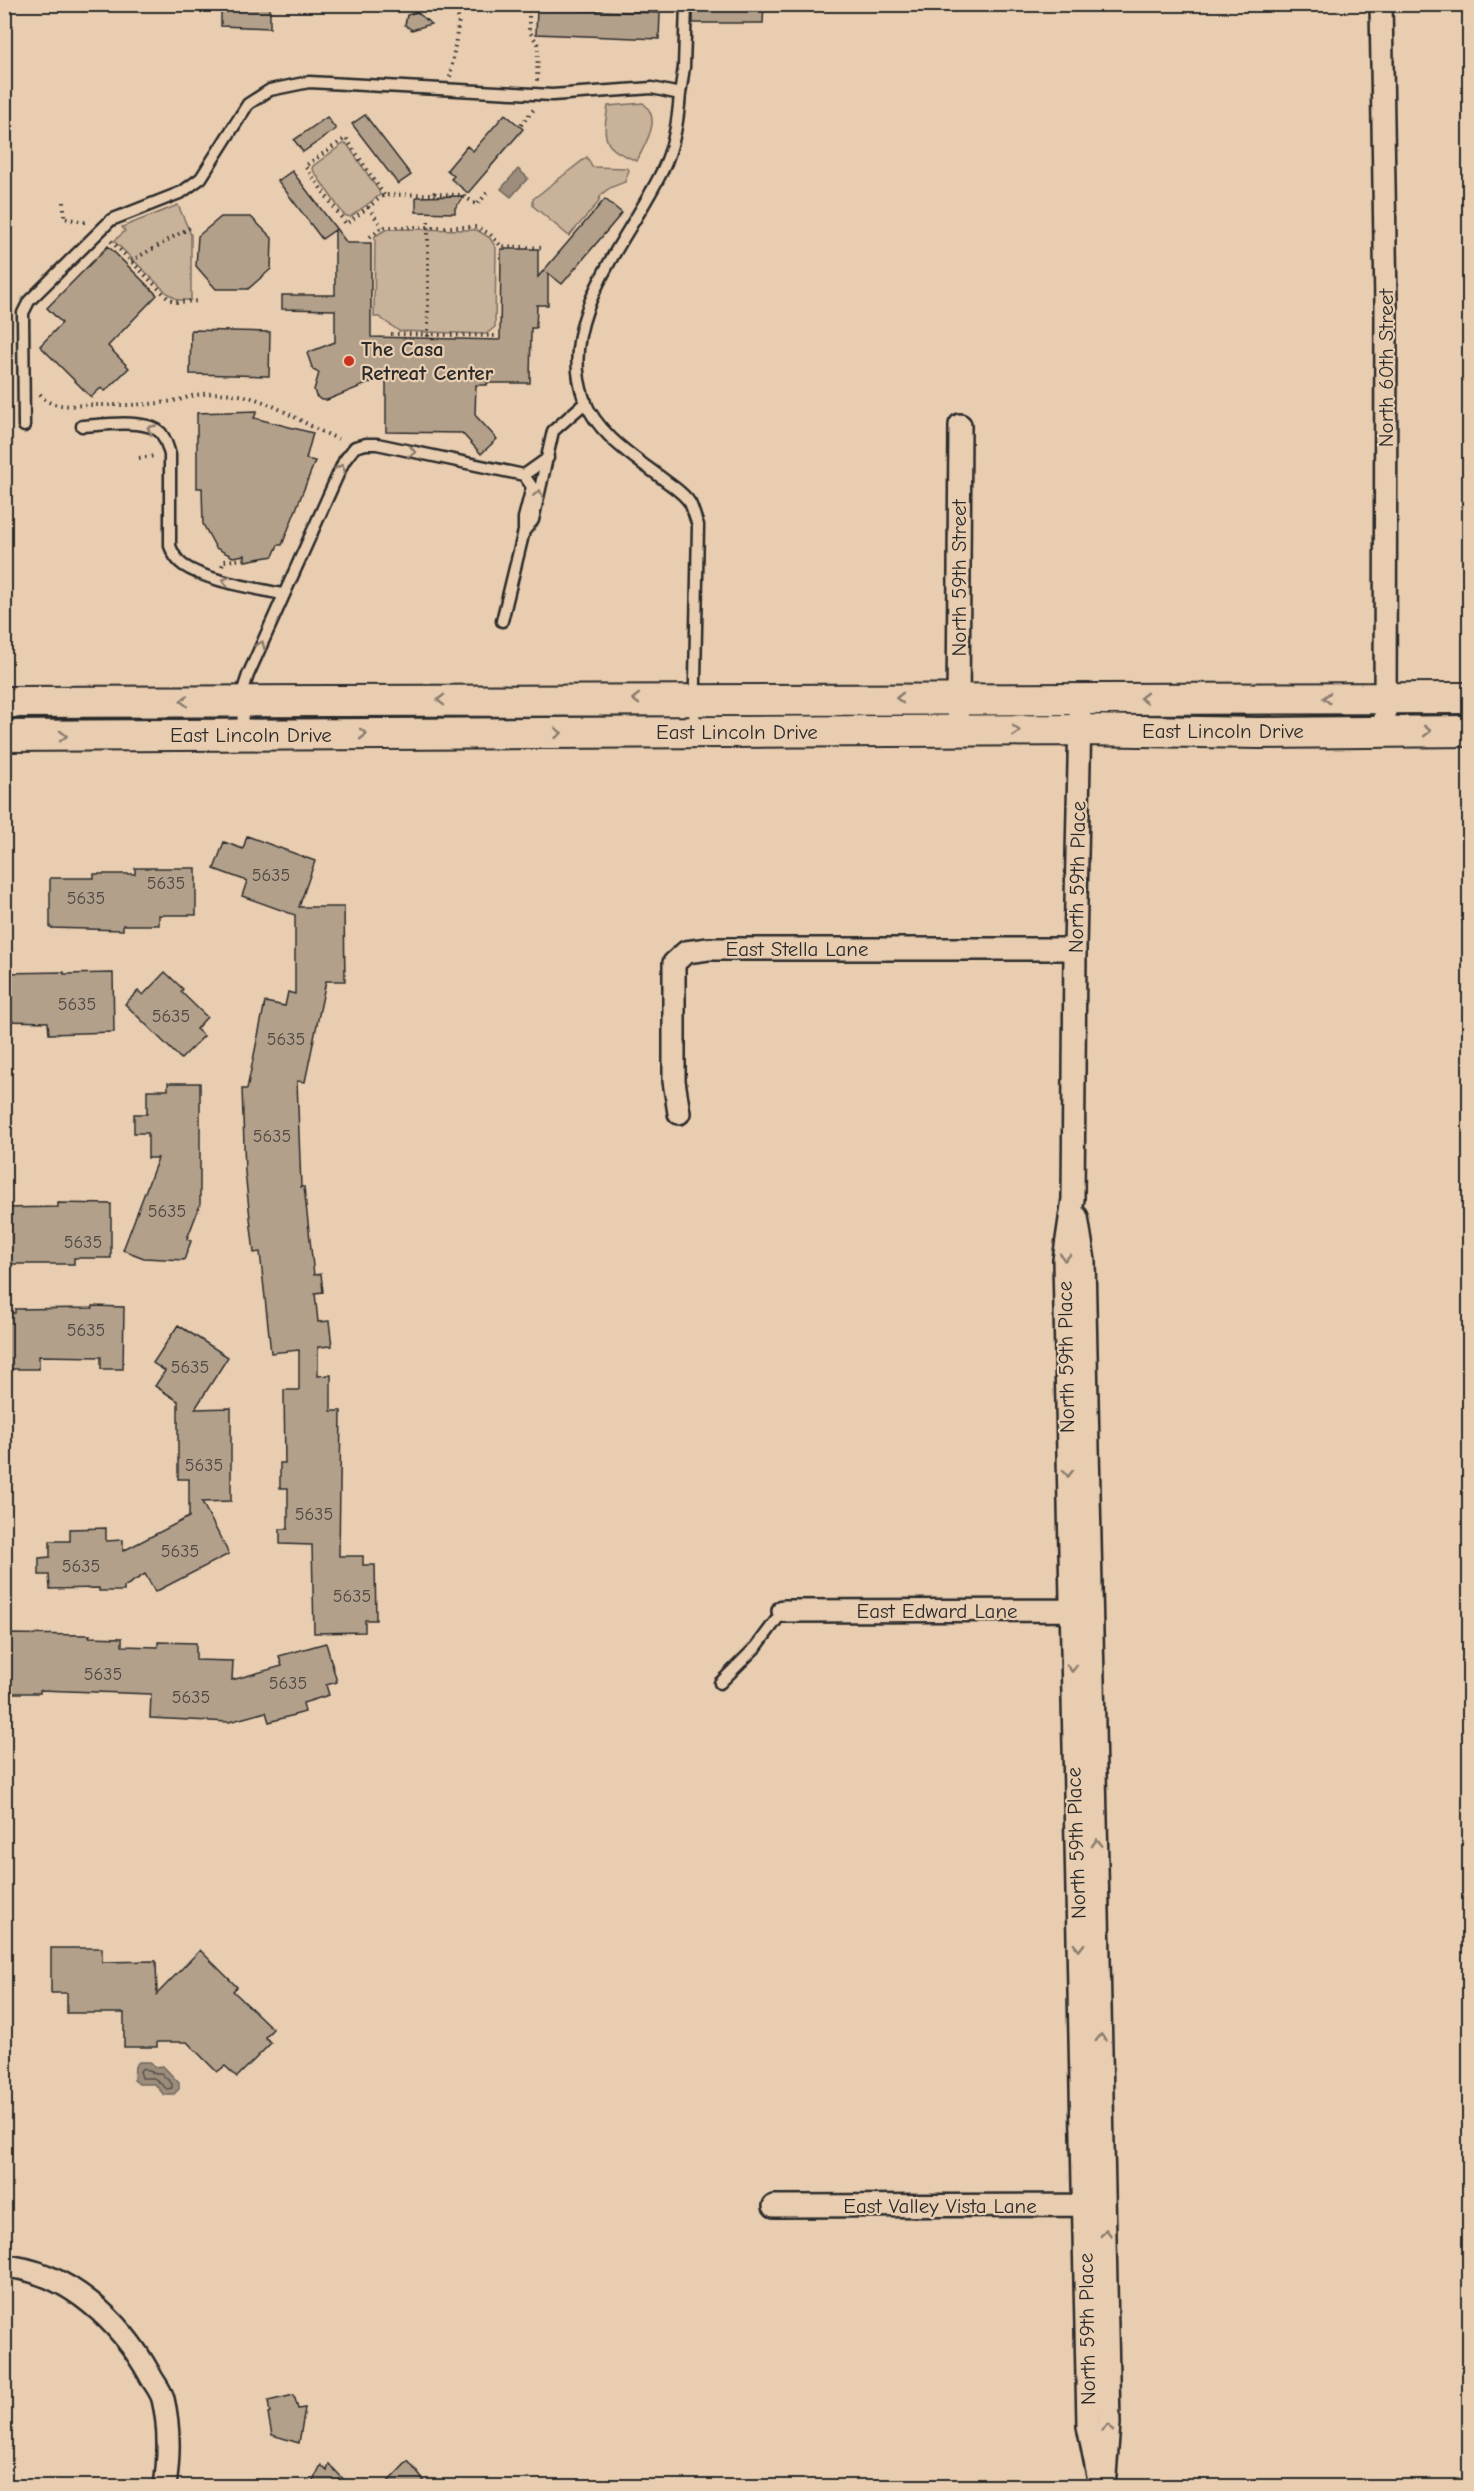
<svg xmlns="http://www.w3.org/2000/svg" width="1474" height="2491" viewBox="0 0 1474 2491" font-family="'Comic Neue',sans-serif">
	<rect width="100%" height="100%" fill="#e8cdb0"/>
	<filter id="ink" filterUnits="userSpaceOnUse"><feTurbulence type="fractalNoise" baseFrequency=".0167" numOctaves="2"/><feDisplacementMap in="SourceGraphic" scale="12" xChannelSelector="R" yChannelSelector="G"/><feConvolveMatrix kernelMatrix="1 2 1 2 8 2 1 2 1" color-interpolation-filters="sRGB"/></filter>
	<g filter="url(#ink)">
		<!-- green -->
		<path fill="#c9b29a" stroke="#7a6e62" stroke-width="1.5" d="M643,103C663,119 645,143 637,161C603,148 602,140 608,106Z
			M343,144H347L379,191L380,195L350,217L344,215L312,169L313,166Z
			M587,157L592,167L626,168L629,170L625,182C614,186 600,190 598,203L569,236L533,206V199Z
			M178,205L191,235V300H178L167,293L114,241L125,231L122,227Z
			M387,229L477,230L490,238L496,248L495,327L486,334L399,331L379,317H374L375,236Z"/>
		<!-- water -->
		<path fill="#9d8d7b" stroke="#6f665b" stroke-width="1.5" d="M518,169L528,178L511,197L501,189Z
			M139,2062H150L154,2067L163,2066L179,2083V2089L173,2095H164L155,2084H139L134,2080L135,2066Z"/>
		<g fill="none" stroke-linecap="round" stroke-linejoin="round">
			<!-- shore -->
			<path stroke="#59524b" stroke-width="1.5" d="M143,2068L154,2073H161L172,2084V2088L167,2089L154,2078H142L140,2071Z"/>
		</g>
		<!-- building -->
		<path fill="#b3a08b" stroke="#2b2b2b" stroke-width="1.5" d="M221,4H270V28L221,26Z
			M693,4H764L763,23H693Z
			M537,9L660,13L659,39L536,34Z
			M417,12L431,24L412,30L405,25L407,15Z
			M505,114L523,129L468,193L451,179L454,176L447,170L467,146L473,151Z
			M365,115L411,175L398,184L352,124Z
			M327,117L336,129L303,152L294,140Z
			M292,171L347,243H371V337L500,340L501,249H538V277L605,199L622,213L562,284L548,273V305H537L536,328H531L530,383H487V385H476L475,415L497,439L481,454L462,433L386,432V376L327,400H321L316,396L314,390L319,373L313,370L307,353L335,342V310L282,309V295H335V230L322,239L278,181Z
			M465,196L455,208V213L416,212V197Z
			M221,217H251L272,238L271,269L248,289H216L196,266L198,236Z
			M108,246L157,295L108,346L129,368L105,391L101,388L91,397L40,346L62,323L47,308Z
			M191,330L270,332L269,376L190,374Z
			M257,411L254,418L313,433L306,459L315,461L282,545H278L273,556L245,561V555L233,557L216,548L203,524L202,488H197V413Z
			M247,836L315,861L299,907H344L345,981H326L305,1082L297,1081L301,1187H304L314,1275L321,1274L323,1292L315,1293L318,1322L329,1321L332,1346L318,1347V1376L331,1375V1411H341L339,1556H363V1565H375L376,1620H365V1632L314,1633L312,1545L280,1544V1529H288V1488H280V1463H285L284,1390H299V1350L271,1353L260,1252L254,1253L251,1227L245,1172L242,1089H247L265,1002L285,1006L288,992L295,994V915L242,896L247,881L214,869L224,842L243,849Z
			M135,868H196V915H159V925H123V930L50,928V878H94V874H135Z
			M64,972V974L113,973L114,1032L49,1034L48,1022L4,1021V973Z
			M165,972L183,989L181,992L207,1017L196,1029L204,1036L181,1059L125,1004L138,991L143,995Z
			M168,1083H200V1205L187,1239L191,1241L184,1260L144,1258L123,1250L158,1158H148V1133H134V1114H147V1090H168Z
			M58,1203L111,1204V1258H74V1264H8V1246H4V1208L58,1207Z
			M93,1306L124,1307L123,1369H101V1357L39,1356V1369H4V1313H15V1309L93,1308Z
			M178,1325L228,1357L195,1409L231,1408V1501L202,1502L229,1554L155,1592L145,1574L124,1587V1591H99V1588L50,1589L49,1575H39V1558L50,1557V1541H70V1529L106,1528V1541L123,1540V1551L189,1517V1479H178V1401L155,1386L165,1371L153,1363Z
			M4,1634L90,1635L89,1637L122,1638V1646L158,1647V1642L196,1643V1660L233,1661L232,1680L282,1666L279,1656L326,1643L337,1682L326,1685L329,1695L303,1703L305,1712L269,1722L266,1712L229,1722L150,1718L151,1694L40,1690V1693H4Z
			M51,1948H102V1962L156,1961L157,1994L200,1950L237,1987L233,1991L273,2029L265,2037L271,2043L237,2077L225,2066L217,2072L187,2042H157V2047H124V2013H67V1993H51Z
			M294,2395L298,2409L305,2408L299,2443L272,2435L268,2414L270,2413L268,2401Z
			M408,2461L429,2487H383Z
			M329,2464L351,2487H310L321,2465L327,2471Z"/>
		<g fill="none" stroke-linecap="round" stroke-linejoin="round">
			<!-- service casing -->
			<g stroke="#2b2b2b" stroke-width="15">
				<path id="service" d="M680,94L684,67L686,4
					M24,426L23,313L29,301L111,220L182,192L201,178L248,104L270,90L309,82L552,95L652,88L680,94C678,119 675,141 665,165C633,236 554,316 584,399C597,434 634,457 663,479C672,486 684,493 690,503C693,509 695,518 698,525L694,732
					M82,426C101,425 147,418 161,433C166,440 168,447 170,455V546C173,554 176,560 183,565C206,581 255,588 282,594
					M524,475L548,458
					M502,621L524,531
					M242,732L244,687L248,675L344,461L355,447L366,444H377L524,475L532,487L524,518V531L533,520L553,431L586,402
					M720,1683L757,1646L783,1611"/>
			</g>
			<!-- minor casing -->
			<g stroke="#2b2b2b" stroke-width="26">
				<path id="minor" d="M1381,4L1386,304L1385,731
					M958,712L960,425
					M1080,716L1075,949L1073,1199L1064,1260L1088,2426L1100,2486
					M679,1113L674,1081V963L686,952L708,949H1075
					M1077,1217L1084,1261L1109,2424L1105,2475
					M783,1611L1083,1610
					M774,2206L1098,2205
					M4,2266C68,2271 121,2322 150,2375C154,2383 161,2391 163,2399C170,2428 169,2458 165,2486"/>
			</g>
			<!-- secondary casing -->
			<g stroke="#2b2b2b" stroke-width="34">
				<path id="secondary" d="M4,702L1470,698
					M4,736L1080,730L1259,733L1470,731"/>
			</g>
			<!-- path -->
			<path stroke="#2b2b2b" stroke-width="4" stroke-dasharray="1.5 4.5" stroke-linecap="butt" d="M529,4V31L538,44L537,82
				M420,5V4
				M450,77L459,20L454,4
				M521,125L534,109
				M434,194L462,195L477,205L487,193
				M384,195L346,138L305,166L346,224L384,195L434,194L435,191
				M64,202V218L89,223
				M368,207L382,227
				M428,221V338
				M370,237L382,227H476L490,234L501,246L543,248
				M111,241L169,299L175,302L199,301
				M131,261L191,227
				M391,334L498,336
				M40,394C44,399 47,402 54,404C66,407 79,405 91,405C120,405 150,406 178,400C184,399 190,396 196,395C258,385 286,417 338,439
				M139,458L156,456
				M222,566L224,561L245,559"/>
			<!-- service -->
			<use href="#service" stroke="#e8cdb0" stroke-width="10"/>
			<!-- minor -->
			<use href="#minor" stroke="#e8cdb0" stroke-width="21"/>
			<!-- secondary -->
			<use href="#secondary" stroke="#e8cdb0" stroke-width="30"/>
		</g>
		<!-- one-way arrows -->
		<defs><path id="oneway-chevron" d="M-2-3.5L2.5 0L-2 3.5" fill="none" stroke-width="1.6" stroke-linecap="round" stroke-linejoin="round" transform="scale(1.5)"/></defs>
		<g stroke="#8a7c6e">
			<use href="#oneway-chevron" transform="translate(151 429) rotate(-155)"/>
			<use href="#oneway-chevron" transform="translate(412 452) rotate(12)"/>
			<use href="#oneway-chevron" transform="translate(341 468) rotate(-66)"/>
			<use href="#oneway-chevron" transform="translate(539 494) rotate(-76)"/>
			<use href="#oneway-chevron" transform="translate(226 581) rotate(-165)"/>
			<use href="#oneway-chevron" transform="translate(261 645) rotate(-67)"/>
			<use href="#oneway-chevron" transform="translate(900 698) rotate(-180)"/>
			<use href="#oneway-chevron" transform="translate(1144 698) rotate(-180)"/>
			<use href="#oneway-chevron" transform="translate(1327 698) rotate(180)"/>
			<use href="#oneway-chevron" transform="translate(636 699) rotate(180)"/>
			<use href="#oneway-chevron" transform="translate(441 700) rotate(180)"/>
			<use href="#oneway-chevron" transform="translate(184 701) rotate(180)"/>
			<use href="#oneway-chevron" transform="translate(1016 731)"/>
			<use href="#oneway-chevron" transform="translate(1427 731)"/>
			<use href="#oneway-chevron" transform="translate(558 733)"/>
			<use href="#oneway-chevron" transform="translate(363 734)"/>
			<use href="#oneway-chevron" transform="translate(63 736)"/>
			<use href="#oneway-chevron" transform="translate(1065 1257) rotate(95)"/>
			<use href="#oneway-chevron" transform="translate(1068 1473) rotate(89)"/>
			<use href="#oneway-chevron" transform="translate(1072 1668) rotate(89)"/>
			<use href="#oneway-chevron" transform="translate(1097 1843) rotate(-92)"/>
			<use href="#oneway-chevron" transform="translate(1079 1947) rotate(89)"/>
			<use href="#oneway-chevron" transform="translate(1101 2038) rotate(-91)"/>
			<use href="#oneway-chevron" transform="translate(1106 2233) rotate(-91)"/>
			<use href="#oneway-chevron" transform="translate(1108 2428) rotate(-87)"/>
		</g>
	</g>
	<!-- markers -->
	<circle fill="#c8321e" stroke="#e8cdb0" stroke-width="2" cx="349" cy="361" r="6"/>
	<g text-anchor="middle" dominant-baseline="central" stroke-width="4.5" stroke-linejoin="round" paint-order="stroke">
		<!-- number labels -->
		<g font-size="18" fill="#4d4843">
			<text x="271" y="875">5635</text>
			<text x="166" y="883">5635</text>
			<text x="86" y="898">5635</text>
			<text x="77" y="1004">5635</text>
			<text x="171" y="1016">5635</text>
			<text x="286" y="1039">5635</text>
			<text x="272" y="1136">5635</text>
			<text x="167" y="1211">5635</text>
			<text x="83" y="1242">5635</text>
			<text x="86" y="1330">5635</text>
			<text x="190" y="1367">5635</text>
			<text x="204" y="1465">5635</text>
			<text x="314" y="1514">5635</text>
			<text x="180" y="1551">5635</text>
			<text x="81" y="1566">5635</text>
			<text x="352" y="1596">5635</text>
			<text x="103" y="1674">5635</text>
			<text x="288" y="1683">5635</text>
			<text x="191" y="1697">5635</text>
		</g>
		<!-- poi labels -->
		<g font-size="21" font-weight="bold" fill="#2b2b2b" stroke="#e8cdb0" text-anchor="start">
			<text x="361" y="349">The Casa<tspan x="361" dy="24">Retreat Center</tspan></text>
		</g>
		<!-- street labels -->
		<g font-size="21" fill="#2b2b2b" stroke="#e8cdb0">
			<text transform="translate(1386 368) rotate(-90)">North 60th Street</text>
			<text transform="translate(959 578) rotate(-90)">North 59th Street</text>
			<text x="1223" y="731">East Lincoln Drive</text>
			<text x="737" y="732">East Lincoln Drive</text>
			<text x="251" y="735">East Lincoln Drive</text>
			<text transform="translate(1077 877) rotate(-89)">North 59th Place</text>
			<text x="797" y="949">East Stella Lane</text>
			<text transform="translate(1066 1357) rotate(-91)">North 59th Place</text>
			<text x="937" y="1611">East Edward Lane</text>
			<text transform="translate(1076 1843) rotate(-92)">North 59th Place</text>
			<text x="940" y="2206">East Valley Vista Lane</text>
			<text transform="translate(1087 2329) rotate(-91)">North 59th Place</text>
		</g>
	</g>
	<!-- margin -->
	<rect width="1474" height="2491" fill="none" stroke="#e8cdb0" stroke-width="24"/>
	<rect x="12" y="12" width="1450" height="2467" fill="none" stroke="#2b2b2b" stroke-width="2" filter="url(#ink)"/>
</svg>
